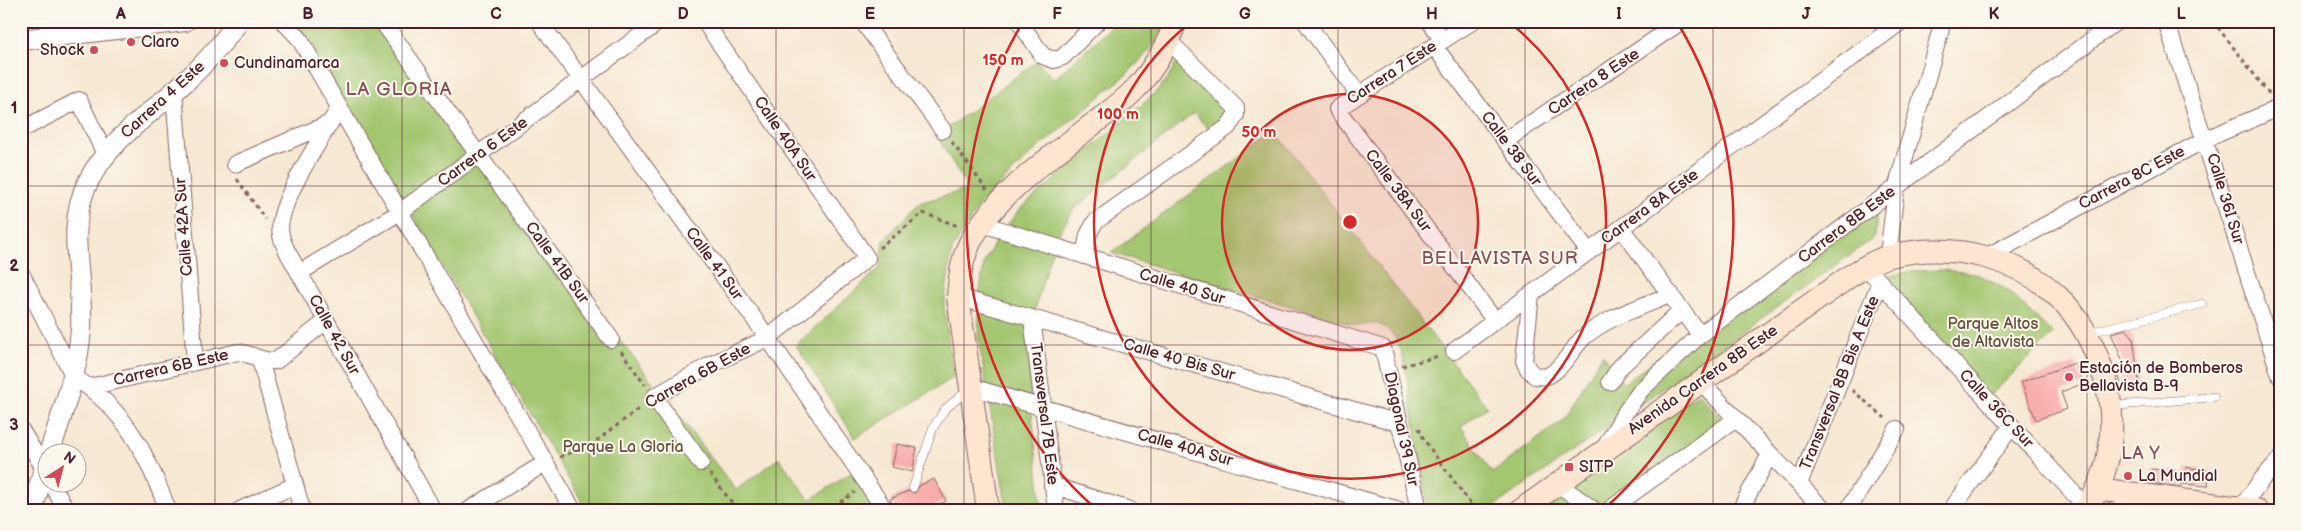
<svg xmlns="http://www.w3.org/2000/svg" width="2302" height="531" viewBox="0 0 2302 531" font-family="'Balsamiq Sans',sans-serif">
	<rect width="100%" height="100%" fill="#fbf7ec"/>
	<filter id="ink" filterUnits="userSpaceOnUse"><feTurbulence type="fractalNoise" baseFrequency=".02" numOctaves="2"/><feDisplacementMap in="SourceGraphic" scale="10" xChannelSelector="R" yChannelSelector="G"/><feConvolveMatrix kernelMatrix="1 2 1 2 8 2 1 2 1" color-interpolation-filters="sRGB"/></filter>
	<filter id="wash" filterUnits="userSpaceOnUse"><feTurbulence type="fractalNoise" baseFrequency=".0096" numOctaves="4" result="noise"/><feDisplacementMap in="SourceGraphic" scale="20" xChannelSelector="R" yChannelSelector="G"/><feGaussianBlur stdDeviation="1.12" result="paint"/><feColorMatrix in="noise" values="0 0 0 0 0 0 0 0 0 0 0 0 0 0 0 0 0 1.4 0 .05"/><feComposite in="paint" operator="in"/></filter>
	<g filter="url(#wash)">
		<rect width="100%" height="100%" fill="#f6e8d2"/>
		<!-- green -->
		<path fill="#a3c66f" stroke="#76724d" d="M292,21H372L736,490L779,458L810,500L851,473L878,510H587L313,47Z
			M1118,21H1166L1162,32L1148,52L1127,74L1033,152L980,204L952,250L944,306L950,355L956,376L855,438L796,345L880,268L884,240L919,203L968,189L937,136L1037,61L1054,79Z
			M1177,61L1234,118L1213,134L1194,113L1073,210L1058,235L1047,266L1028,335L1031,404L1042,510H1007L978,337L980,291L984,263L996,240L1019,210L1153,95L1169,77Z
			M1275,131L1487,407L1461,427L1492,473L1563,420L1603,354L1623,384L1879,194L1875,237L1691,369L1489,510H1428L1405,366C1401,349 1396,329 1377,324C1371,323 1362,326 1357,326L1111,253Z
			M1941,270L1975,273L2007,290L2053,334L1991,395L1883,278L1911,271Z
			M1699,393L1727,425L1609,510H1545L1608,458Z"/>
		<g id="blocks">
			<!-- building -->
			<path fill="#f7adab" d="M2126,329L2133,337L2140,390L2136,391H2122L2118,370L2125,367L2111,333Z
				M2075,363L2082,384L2061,392L2067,409L2036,420L2021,382Z
				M897,444L917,448L912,472L892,467Z
				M2186,467L2209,471L2208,486L2183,484Z
				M2151,469L2181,472L2182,487L2149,483Z
				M934,479L946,501L926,510H895L890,499L908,491L915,493L920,485Z"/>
		</g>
	</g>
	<g filter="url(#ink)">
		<use href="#blocks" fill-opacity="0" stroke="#866565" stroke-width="1"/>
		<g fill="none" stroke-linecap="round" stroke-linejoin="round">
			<!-- service casing -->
			<g stroke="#866565" stroke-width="9">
				<path id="service" d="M2088,333L2202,304
					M2113,406L2214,397
					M913,488L933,428L945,409L968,390
					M2117,510L2121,495"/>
			</g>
			<!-- minor casing -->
			<g stroke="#866565" stroke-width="18">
				<path id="minor" d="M45,21L59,35
					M283,21L299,38L573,510
					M382,21L611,339
					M539,21L768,338L885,510
					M862,21L943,130
					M1019,21L1043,56L1054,60L1063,57L1098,21
					M1305,21L1359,95
					M1429,21L1443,40
					M1473,21L1337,109L1495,321
					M2166,21L2281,378
					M1434,46L1589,252
					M174,92L195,362
					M339,108C322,138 287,188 281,220C278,232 283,243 288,253L433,510
					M21,130L79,100L105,154
					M1505,141L1682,21
					M235,164L330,123
					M982,224L1383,348L1419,510
					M1621,228L1700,335
					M1084,256L1088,235L1095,222L1228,127L1236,115V108L1169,41
					M1888,256L1896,189L1943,21
					M1986,257L2206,139L2281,107
					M1866,267L2086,507
					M21,273L74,377C128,412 145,452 168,510
					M299,273L400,212L660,21
					M1531,294L1524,361L1528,369L1535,376C1539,376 1544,377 1547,376C1561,371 1573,347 1584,337C1610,315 1641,308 1671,294
					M958,297L1399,423
					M1032,318L1056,510
					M1454,351L1902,21
					M260,360L302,510
					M1610,382L1620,367L1682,310
					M1701,382L1824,510
					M90,387L238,352C252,354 262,362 276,361L326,321
					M971,387L1399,510
					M21,430L48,475
					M1605,447L1624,414L1641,390L1700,335L2117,21
					M701,463L654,397L710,365L768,338L867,258L704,21
					M52,484L66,510
					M1558,484L1594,510
					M1799,484L1880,282
					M1052,485L1130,510
					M2241,508L2262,479L2281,458
					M240,510L295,485
					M469,510L545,463
					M1609,510L1736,419
					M1740,510L1770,454
					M1848,510L1897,429
					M1951,510L2012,426"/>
			</g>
			<!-- tertiary casing -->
			<g stroke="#866565" stroke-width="22">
				<path id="tertiary" d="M21,40L185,21
					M49,454C62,413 78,372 81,329C84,279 64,227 89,180C111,137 155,111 189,78C208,61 224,41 239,21
					M32,510L48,457"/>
			</g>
			<!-- secondary casing -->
			<g stroke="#866565" stroke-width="24">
				<path id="secondary" d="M2097,489L2256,510
					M988,510L958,297C959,280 961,265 967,249C988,199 1055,154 1097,121C1112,110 1128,98 1140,84C1156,65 1168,44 1176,21
					M1521,510L1850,276C1862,269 1876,259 1890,256C1952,241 2024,257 2067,306C2085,326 2096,351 2104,376C2118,420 2112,472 2085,510"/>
			</g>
			<!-- path -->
			<path stroke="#866565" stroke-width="3" stroke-dasharray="4 4" stroke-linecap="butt" d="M2213,21L2270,95
				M952,142L987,190
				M237,179L265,219
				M879,248L923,213L958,226
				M621,351L645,385
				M1402,366L1439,356
				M1852,390L1885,418
				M1419,428L1424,440L1475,510
				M560,457L591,445L641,407
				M710,474L733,504L743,510
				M810,510L832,508L855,492"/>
			<!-- service -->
			<use href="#service" stroke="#fff" stroke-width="8"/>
			<!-- minor -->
			<use href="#minor" stroke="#fff" stroke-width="16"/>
			<!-- tertiary -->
			<use href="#tertiary" stroke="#fff" stroke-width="20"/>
			<!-- secondary -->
			<use href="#secondary" stroke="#fde5d0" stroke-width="22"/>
		</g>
	</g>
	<!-- grid -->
	<path fill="none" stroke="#4a1f2b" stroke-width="1" stroke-opacity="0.55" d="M215,21V510M402,21V510M589,21V510M776,21V510M964,21V510M1151,21V510M1338,21V510M1525,21V510M1713,21V510M1900,21V510M2087,21V510M21,186H2281M21,345H2281"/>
	<!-- distance rings -->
	<circle cx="1350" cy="222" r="128" fill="#d62828" fill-opacity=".12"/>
	<g fill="none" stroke="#d62828" stroke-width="2.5">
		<circle cx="1350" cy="222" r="128"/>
		<path d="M1509 22A256 256 0 1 1 1191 22"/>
		<path d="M1096 509A383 383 0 0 1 1023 22M1677 22A383 383 0 0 1 1604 509"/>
	</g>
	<!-- markers -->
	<g fill="#d1495b" stroke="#fbf7ec" stroke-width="2">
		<circle cx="131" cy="42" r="5"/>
		<circle cx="94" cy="50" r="5"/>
		<circle cx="224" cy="63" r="5"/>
		<circle cx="2069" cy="377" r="5"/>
		<rect x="1564" y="462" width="10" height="10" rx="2.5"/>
		<circle cx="2128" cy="476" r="5"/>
	</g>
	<g text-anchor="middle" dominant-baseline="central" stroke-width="4" stroke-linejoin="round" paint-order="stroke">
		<!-- poi labels -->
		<g font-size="16" fill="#4a1f2b" stroke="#fbf7ec" text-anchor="start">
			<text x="141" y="42">Claro</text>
			<text x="84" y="50" text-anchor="end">Shock</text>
			<text x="234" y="63">Cundinamarca</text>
			<text x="2079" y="368">Estación de Bomberos<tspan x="2079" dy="18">Bellavista B-9</tspan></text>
			<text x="1579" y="467">SITP</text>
			<text x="2138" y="476">La Mundial</text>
		</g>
		<!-- street labels -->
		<g font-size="16" fill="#4a1f2b" stroke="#fbf7ec">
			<text transform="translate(1392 73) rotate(-33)">Carrera 7 Este</text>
			<text transform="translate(1594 82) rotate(-34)">Carrera 8 Este</text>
			<text transform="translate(163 100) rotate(-42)">Carrera 4 Este</text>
			<text transform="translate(785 139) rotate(56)">Calle 40A Sur</text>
			<text transform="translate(1511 149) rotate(53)">Calle 38 Sur</text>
			<text transform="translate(483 152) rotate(-36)">Carrera 6 Este</text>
			<text transform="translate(2132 178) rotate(-28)">Carrera 8C Este</text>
			<text transform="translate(1398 191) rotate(53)">Calle 38A Sur</text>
			<text transform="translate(2225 199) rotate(73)">Calle 36I Sur</text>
			<text transform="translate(1650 207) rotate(-36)">Carrera 8A Este</text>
			<text transform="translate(1847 225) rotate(-37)">Carrera 8B Este</text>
			<text transform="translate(184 227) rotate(-94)">Calle 42A Sur</text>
			<text transform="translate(557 263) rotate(54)">Calle 41B Sur</text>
			<text transform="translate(714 264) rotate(54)">Calle 41 Sur</text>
			<text transform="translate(1182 287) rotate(17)">Calle 40 Sur</text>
			<text transform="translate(334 335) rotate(61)">Calle 42 Sur</text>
			<text transform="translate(1179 360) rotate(16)">Calle 40 Bis Sur</text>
			<text transform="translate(171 368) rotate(-13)">Carrera 6B Este</text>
			<text transform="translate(698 376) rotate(-29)">Carrera 6B Este</text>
			<text transform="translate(1703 380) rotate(-35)">Avenida Carrera 8B Este</text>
			<text transform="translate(1840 383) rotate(-68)">Transversal 8B Bis A Este</text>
			<text transform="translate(1996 409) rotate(47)">Calle 36C Sur</text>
			<text transform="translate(1044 414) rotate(83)">Transversal 7B Este</text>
			<text transform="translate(1401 429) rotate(78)">Diagonal 39 Sur</text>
			<text transform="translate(1185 448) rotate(16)">Calle 40A Sur</text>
		</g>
		<!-- park labels -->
		<g font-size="16" fill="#65513f" stroke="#fbf7ec">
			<text x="1993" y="324">Parque Altos<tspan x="1993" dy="18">de Altavista</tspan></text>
			<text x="623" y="447">Parque La Gloria</text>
		</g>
		<!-- neighbourhood labels -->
		<g font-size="18" letter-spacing="1" fill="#875158" stroke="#fbf7ec">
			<text x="1500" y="258">BELLAVISTA SUR</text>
			<text x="2141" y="453">LA Y</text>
		</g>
		<!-- quarter labels -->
		<g font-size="19" letter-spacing="1" fill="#875158" stroke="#fbf7ec">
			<text x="399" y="89">LA GLORIA</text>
		</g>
	</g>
	<circle cx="1350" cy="222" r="8" fill="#d62828" stroke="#fbf7ec" stroke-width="2.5"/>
	<g font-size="15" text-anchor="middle" font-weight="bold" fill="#d62828" stroke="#fbf7ec" stroke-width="4" stroke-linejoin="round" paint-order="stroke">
		<text x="1003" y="65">150 m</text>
		<text x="1118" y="119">100 m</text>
		<text x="1259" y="137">50 m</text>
	</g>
	<!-- margin -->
	<rect width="2302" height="531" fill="none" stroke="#fbf7ec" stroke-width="55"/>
	<!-- north arrow -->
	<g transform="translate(62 468) rotate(36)"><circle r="24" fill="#fbf7ec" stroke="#b4a19f"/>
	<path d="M0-4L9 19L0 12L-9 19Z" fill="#d1495b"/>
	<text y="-8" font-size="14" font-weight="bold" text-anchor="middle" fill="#4a1f2b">N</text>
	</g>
	<rect x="28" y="28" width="2246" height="476" fill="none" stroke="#4a1f2b" stroke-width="2"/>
	<g font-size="16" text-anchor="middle" font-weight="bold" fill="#4a1f2b">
		<text x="121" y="19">A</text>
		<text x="308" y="19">B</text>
		<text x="496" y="19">C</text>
		<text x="683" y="19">D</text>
		<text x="870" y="19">E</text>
		<text x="1057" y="19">F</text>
		<text x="1245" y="19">G</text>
		<text x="1432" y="19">H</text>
		<text x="1619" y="19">I</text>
		<text x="1806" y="19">J</text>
		<text x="1994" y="19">K</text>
		<text x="2181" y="19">L</text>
		<text x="14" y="113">1</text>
		<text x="14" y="271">2</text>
		<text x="14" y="430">3</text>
	</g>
</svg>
